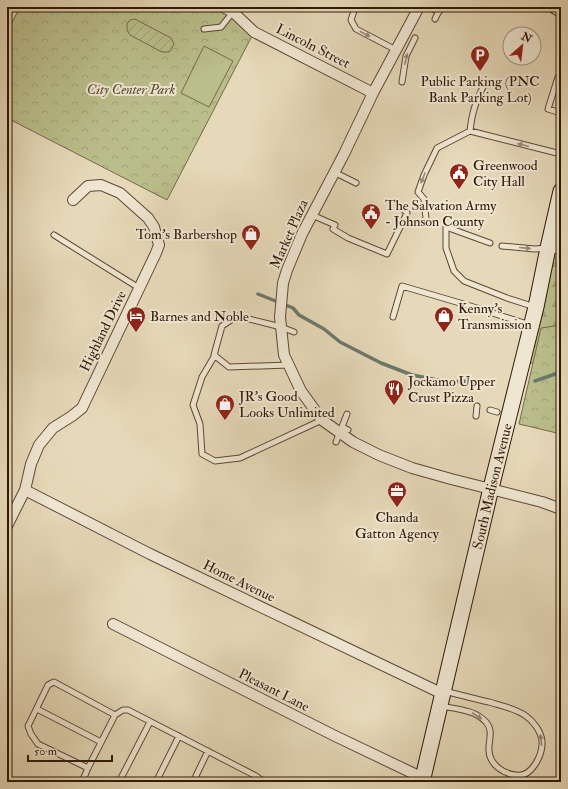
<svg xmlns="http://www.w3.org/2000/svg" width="568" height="789" viewBox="0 0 568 789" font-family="'IM FELL Double Pica',serif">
	<defs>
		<pattern id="forest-firs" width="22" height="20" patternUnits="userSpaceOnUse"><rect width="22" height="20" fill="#babe8b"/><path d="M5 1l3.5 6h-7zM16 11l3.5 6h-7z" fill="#a0a376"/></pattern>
		<pattern id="park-crowns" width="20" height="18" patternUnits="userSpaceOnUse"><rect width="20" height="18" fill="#babe8b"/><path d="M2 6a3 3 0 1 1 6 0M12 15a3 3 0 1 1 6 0" fill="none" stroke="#a0a376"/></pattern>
		<pattern id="garden-furrows" width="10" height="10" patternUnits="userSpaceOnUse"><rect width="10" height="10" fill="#babe8b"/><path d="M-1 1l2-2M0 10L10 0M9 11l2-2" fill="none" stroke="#a0a376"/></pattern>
	</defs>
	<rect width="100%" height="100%" fill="#e6d9b9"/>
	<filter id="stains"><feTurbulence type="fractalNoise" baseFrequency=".005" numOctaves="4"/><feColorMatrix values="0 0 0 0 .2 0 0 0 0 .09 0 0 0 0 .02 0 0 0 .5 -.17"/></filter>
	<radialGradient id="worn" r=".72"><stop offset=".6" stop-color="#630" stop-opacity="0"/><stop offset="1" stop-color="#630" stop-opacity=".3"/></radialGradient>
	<!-- forest -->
	<path fill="url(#forest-firs)" stroke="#746b48" d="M561,230V354L522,366Z"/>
	<!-- park -->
	<path fill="url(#park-crowns)" stroke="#746b48" d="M20,7H216L254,32L167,200L7,118V32Z
		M561,325V434L519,424L541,328Z"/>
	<!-- garden -->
	<path fill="url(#garden-furrows)" stroke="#746b48" d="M135,19L171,38L174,44L169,52H162L130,35L127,30V24L130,20Z"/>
	<!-- pitch -->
	<path fill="#babe8b" stroke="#746b48" d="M204,46L233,61L209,107L181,93Z"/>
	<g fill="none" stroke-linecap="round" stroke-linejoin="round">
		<!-- stream -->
		<path stroke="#6c796b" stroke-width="3.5" d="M258,294L293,308L299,315L324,329L340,342L381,363L412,375L448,382L469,381L489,385
			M535,381L561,372"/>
		<!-- service casing -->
		<g stroke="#5c4833" stroke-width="7">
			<path id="service" d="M356,7L354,11L351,20L356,29L396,50
				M429,7L439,12
				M435,19L441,7
				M204,29L221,27L233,12
				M558,77L548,109L561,113
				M402,82L406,56L415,38
				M470,131C472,112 476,101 484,85
				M334,172L356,183
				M312,215L335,225L333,229L348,238L387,254L407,213L401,207
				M426,219L424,199L418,192L424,175L437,148L470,131L561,154
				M54,235L139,288
				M490,243L446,227V248L454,271L464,281L507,298L535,307
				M502,246L535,249L548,248L561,252
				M393,317L402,286L477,308L530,325
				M215,355L202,377L193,405L200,424L202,454L215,461L240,458L322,420
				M289,365L229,367L214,355L222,326L237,316L281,327L294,332
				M490,410L497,412
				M476,416L477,406
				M342,427L348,430
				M336,442L347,414
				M441,706C457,709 475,710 486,722C494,731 488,741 489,751C490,765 504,774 516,775C532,778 543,754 542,741C541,731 533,721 526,716C515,708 502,706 489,702C475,699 460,695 445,691
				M37,709L101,742
				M88,768L38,744L31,734L28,726L48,685L54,682L115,715L123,710H128L256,776L264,782
				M82,782L88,768L115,715
				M119,782L150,722
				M156,782L179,736
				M193,782L208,751
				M516,782L517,776"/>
		</g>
		<!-- minor casing -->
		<g stroke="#5c4833" stroke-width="12">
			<path id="minor" d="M223,7L233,12L254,32L373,93
				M419,7L373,93L344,154L302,234L287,270L283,283L280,317L284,355L301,391L322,420L353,442L379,455L412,468L451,479L542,502L561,509
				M25,490L150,554L443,694
				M7,526L25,490L31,464L39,445L53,428L72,416L82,408L156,253L159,245L154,227L148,218L120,193L101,185L88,186L73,200
				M113,624L335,736L423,778"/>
		</g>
		<!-- secondary casing -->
		<g stroke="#2e1806" stroke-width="17">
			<g id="secondary">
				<path d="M557,7L561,9"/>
				<path id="s1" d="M422,782L491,488L536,307L548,248L561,191"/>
			</g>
		</g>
		<!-- service -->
		<use href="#service" stroke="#efe6d2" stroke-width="5"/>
		<!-- minor -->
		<use href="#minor" stroke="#efe6d2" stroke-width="10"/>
		<!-- secondary -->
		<use href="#secondary" stroke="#efe6d2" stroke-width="15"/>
	</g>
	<!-- one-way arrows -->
	<defs><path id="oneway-solid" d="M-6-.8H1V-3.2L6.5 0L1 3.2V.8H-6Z"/></defs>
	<g fill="#988976">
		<use href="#oneway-solid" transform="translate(365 34) rotate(28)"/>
		<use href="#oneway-solid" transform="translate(406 59) rotate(-77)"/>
		<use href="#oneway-solid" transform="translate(523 145) rotate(-166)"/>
		<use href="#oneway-solid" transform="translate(423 178) rotate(111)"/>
		<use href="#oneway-solid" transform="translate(525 248) rotate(5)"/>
		<use href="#oneway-solid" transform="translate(477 716) rotate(33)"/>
		<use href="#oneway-solid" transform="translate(541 740) rotate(-97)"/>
	</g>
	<!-- icons -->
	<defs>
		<g id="parking-pin" transform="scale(1)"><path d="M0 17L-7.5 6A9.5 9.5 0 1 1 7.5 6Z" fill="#8f2418" stroke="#efe6d2"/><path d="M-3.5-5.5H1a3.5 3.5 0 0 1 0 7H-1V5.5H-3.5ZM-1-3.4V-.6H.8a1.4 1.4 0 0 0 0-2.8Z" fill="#fff"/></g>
		<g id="civic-pin" transform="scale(1)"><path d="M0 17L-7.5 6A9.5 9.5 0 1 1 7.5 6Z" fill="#8f2418" stroke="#efe6d2"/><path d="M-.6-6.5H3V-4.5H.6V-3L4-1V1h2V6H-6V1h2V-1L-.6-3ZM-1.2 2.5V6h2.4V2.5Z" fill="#fff"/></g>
		<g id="shop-pin" transform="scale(1)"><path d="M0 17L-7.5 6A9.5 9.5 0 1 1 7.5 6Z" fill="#8f2418" stroke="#efe6d2"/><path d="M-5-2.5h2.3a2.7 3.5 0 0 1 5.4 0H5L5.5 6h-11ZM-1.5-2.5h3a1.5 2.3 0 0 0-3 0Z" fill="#fff"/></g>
		<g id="hotel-pin" transform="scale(1)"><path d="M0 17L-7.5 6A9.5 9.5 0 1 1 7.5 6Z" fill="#8f2418" stroke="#efe6d2"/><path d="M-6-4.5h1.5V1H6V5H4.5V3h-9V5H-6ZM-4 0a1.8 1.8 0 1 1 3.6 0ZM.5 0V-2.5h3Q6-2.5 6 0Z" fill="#fff"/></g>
		<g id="restaurant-pin" transform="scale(1)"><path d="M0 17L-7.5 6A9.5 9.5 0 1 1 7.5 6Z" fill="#8f2418" stroke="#efe6d2"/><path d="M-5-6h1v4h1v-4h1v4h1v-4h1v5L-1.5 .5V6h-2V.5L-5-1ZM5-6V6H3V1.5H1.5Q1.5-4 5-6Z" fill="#fff"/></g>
		<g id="office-pin" transform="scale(1)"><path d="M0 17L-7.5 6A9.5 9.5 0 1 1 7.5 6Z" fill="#8f2418" stroke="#efe6d2"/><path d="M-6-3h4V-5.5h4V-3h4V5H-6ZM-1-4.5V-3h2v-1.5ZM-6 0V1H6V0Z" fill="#fff"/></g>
	</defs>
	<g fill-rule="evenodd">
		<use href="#parking-pin" x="480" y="55"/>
		<use href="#civic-pin" x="459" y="173"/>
		<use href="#civic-pin" x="371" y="213"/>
		<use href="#shop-pin" x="251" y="234"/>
		<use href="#hotel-pin" x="136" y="316"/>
		<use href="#shop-pin" x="444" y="316"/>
		<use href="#restaurant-pin" x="394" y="389"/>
		<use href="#shop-pin" x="225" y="404"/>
		<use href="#office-pin" x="397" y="491"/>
	</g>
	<g text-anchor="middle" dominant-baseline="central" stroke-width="4" stroke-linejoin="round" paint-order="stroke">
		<!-- street labels -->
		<g font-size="14" fill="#2e1806" stroke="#efe6d2">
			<text transform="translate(313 46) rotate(27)">Lincoln Street</text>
			<text transform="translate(289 234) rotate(-66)">Market Plaza</text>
			<text transform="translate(103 331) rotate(-64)">Highland Drive</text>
			<text stroke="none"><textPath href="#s1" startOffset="304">South Madison Avenue</textPath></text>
			<text transform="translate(239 581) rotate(26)">Home Avenue</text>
			<text transform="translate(274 690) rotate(27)">Pleasant Lane</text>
		</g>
		<!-- poi labels -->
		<g font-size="14" fill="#2e1806" stroke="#efe6d2" text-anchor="start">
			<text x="480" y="81" text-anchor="middle">Public Parking (PNC<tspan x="480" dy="16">Bank Parking Lot)</tspan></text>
			<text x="473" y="165">Greenwood<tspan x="473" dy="16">City Hall</tspan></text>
			<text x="385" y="205">The Salvation Army<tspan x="385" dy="16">- Johnson County</tspan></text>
			<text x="237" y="234" text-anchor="end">Tom's Barbershop</text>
			<text x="458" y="308">Kenny's<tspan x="458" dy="16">Transmission</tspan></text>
			<text x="150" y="316">Barnes and Noble</text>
			<text x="408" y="381">Jockamo Upper<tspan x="408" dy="16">Crust Pizza</tspan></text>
			<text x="239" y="396">JR's Good<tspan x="239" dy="16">Looks Unlimited</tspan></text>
			<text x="397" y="517" text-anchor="middle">Chanda<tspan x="397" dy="16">Gatton Agency</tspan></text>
		</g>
		<!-- park labels -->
		<g font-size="14" font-style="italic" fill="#584a2e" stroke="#efe6d2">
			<text x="131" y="89">City Center Park</text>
		</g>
	</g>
	<!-- margin -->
	<rect width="568" height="789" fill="none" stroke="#e6d9b9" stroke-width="24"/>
	<rect x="8" y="8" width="552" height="773" fill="none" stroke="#2e1806" stroke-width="2"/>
	<rect x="12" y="12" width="544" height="765" fill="none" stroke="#2e1806"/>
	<!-- north arrow -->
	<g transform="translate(522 46) rotate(28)"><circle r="19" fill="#efe6d2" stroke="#a29480"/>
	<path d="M0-3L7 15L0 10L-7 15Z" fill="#8f2418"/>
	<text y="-6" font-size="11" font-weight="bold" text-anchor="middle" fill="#2e1806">N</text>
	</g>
	<!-- scale -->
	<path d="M28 755v6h84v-6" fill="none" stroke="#2e1806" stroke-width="2"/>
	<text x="34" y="755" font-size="12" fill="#2e1806" stroke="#efe6d2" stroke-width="3" paint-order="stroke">50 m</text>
	<rect width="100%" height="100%" filter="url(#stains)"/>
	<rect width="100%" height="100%" fill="url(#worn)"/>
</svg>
